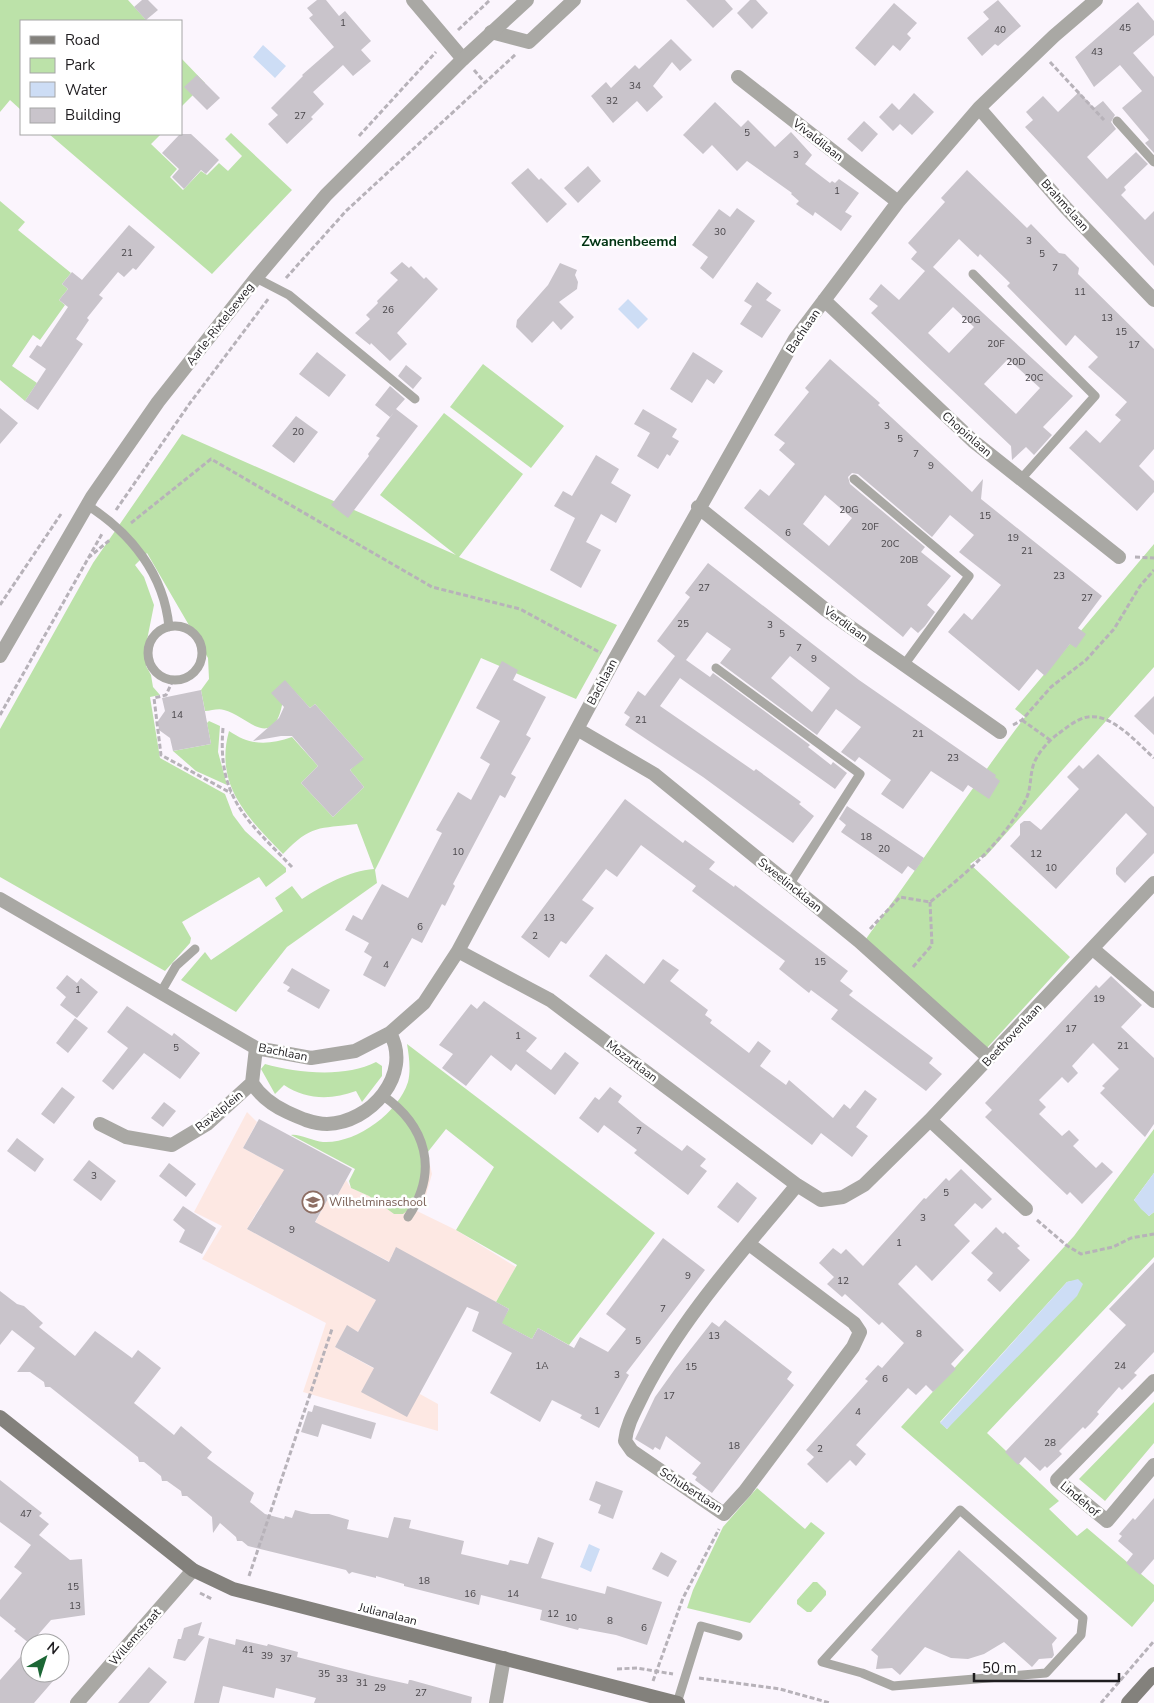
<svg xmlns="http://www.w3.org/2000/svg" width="1154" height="1703" viewBox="0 0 1154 1703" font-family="'Nunito Sans',sans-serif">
	<rect width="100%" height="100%" fill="#fbf5fd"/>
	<!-- education -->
	<path fill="#fde8e3" d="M247,1112L257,1122L243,1148L336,1198L346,1180L351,1188L369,1196L394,1214L427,1153L432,1174L426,1195L417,1211L456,1230L516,1267L496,1302L396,1248L391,1257L394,1259L392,1263L315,1223L326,1202L267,1207L261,1205L247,1229L376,1300L358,1332L347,1326L335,1347L438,1404V1431L303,1392L326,1323L202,1259L222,1226L194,1212Z"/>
	<!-- green -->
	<path fill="#bce2a9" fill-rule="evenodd" d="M0,0H128L147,21H21V110L10,100L0,112Z
		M181,58L205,83L181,107Z
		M231,133L292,190L212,274L49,134H161L151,144L177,169L170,177L183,190L201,171L207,175L219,163L228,171L242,156L225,139Z
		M0,201L25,222L18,230L71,273L62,284L68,289L59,300L65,305L40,340L33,335L12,366L37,383L25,401L0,380Z
		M483,364L564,426L531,468L450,407Z
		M444,413L523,474L459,557L617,625L576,699L481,658L375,870L377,883L287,947L236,1012L181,980L205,952L211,960L283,911L275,898L292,886L302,899C323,885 349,871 374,869L357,824C318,829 312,824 283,854C248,818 214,785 229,731C251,746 268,745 292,737L318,766L301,783L333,817L364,787L350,770L363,758L315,704L310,708L285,681C283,696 283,739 255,726C245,721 235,713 224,710C218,708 211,711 205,711L201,690L209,679L208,658L147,553L135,565L144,577L154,605L146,645V666L151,675L153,687L160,695L150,697L160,758L225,794L233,815L245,831L286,868V872L266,887L259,877L182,922L191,938L190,943L165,971L0,877V729L93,563L182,434L456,555L380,495Z
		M1154,544V667L985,857H980L970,864L1070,957L986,1049L863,943C918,868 969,791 1025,717L1015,709Z
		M209,721L220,726L218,752L227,785L196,771L173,751L211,744L207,723Z
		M407,1044L655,1233L569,1345L538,1328L532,1339L501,1323L509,1309L496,1302L517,1265L456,1230L494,1167L446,1129L427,1153L416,1196L408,1210L403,1214H394L369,1196L351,1188L349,1181L355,1169L291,1135C297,1133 313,1141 323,1142C356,1144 398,1113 408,1082C411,1070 409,1056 407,1044Z
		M376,1062L382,1066V1076L362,1102L356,1091C332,1100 306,1100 284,1085L275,1094L261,1069L265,1064C296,1073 346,1078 376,1062Z
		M1154,1129V1173L1134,1200L1149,1216L1154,1212V1257L987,1433L1059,1501L1049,1509L1077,1536L1087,1528L1154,1585V1601L1132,1627L901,1427L1074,1236ZM1072,1281L947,1429L940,1422L1067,1282Z
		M1154,1402V1443L1105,1501L1079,1479Z
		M757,1488L805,1529L811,1522L825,1533L750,1623L687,1608L693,1590L723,1527Z
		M813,1582H817L826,1591V1595L811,1612H807L797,1604V1600Z"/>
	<!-- water -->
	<path fill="#cdddf5" d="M263,45L286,66L275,78L253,57Z
		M628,299L648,319L638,329L618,309Z
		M1154,1173V1212L1149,1216L1141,1209L1134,1200Z
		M1078,1279L1083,1284L1077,1296L947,1429L940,1423L1067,1282Z
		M589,1544L600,1549L591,1572L580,1567Z"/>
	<!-- building -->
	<path fill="#c9c4cb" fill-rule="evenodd" d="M142,0H148L158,10L146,20L134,7Z
		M317,0H326L339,16L345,11L371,41L361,50L371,61L353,76L343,65L313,92L324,104L311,117L313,119L287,144L268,124L278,115L271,108L303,76L302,75L334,47L309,18L313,15L307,8Z
		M686,0H725L733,9L713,28Z
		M750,0H756L768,13L752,29L737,13Z
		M998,0L1021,26L998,46L995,44L982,56L967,38L989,19L983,12Z
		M1138,2L1154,21V35L1133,53L1154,77V153L1145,143L1149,140L1122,108L1142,91L1120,65L1094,87L1075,57Z
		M894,3L917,23L907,34L911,38L900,51L893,45L875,66L855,48Z
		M671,39L692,60L680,71L672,62L653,86L663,97L647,112L637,101L613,123L591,96L606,82L611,88L635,65L639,69Z
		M197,75L220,98L207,110L184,87Z
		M1079,92L1094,108L1103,101L1115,115L1111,122L1116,129L1087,157L1107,179L1136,152L1148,164L1124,187L1126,190L1121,195L1145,220L1154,211V266L1025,127L1033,120L1026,112L1043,96L1058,112Z
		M914,93L934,112L912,135L900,124L893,131L879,117L892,103L899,110Z
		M715,102L741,127L748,120L775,147L791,132L812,155L805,164L830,183L832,181L835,183L839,179L859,193L845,212L852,216L841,231L815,212L813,216L796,204L799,201L791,194L792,193L747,161L737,171L712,145L703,154L683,135Z
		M864,121L878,134L862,152L847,139Z
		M180,134H191L219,160L206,174L201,170L184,189L172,177L179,169L162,153Z
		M588,166L601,181L578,203L564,188Z
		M528,168L539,180L541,178L567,204L547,223L511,183Z
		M967,170L1027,228L1031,224L1059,253L1065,254L1079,268L1078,274L1154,349V449L1139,466L1154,481V492L1137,511L1069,448L1086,430L1100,443L1121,420L1115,415L1127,402L1088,367L1098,357L1075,335L1066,346L1007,286L1010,283L980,254L978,257L959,239L933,267L1073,396L1043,427L1052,435L1034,455L1026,447L1012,460L1011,446L871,313L878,306L869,299L881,284L899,300L925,271L911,259L917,252L908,243L945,202L941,198ZM953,307L974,327L949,353L928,333ZM1008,359L1040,388L1016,414L984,384Z
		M737,208L755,221L713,279L700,268L708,257L692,245L719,209L730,217Z
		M129,225L155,247L136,270L133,268L124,277L118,272L99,295L103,298L87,318L89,320L76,339L83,344L38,410L25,401L46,369L29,357L37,345L41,347L68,307L59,300L68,289L62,284L72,272L82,280Z
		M402,262L409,268L411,266L424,279L426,277L438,289L397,333L407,344L390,361L371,343L370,345L355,333L370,319L366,315L378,303L377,301L398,280L390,273Z
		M560,263L577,270L575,275L578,282L577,289L559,302L574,317L561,330L553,321L532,343L516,327L517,320L548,285Z
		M757,282L772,293L766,300L781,310L762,338L740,324L752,306L744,301Z
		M317,352L346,375L329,397L299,374Z
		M693,352L723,371L714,384L707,379L692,403L670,389Z
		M830,359L880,403L878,405L972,492L983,479L981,499L1102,596L1078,628L1086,634L1076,648L1070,644L1045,676L1037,669L1019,691L948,632L964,613L972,620L1001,585L959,552L974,535L950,515L932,537L858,474L852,473L848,477L850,484L925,547L921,552L951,576L927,605L935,612L925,626L918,633L911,627L903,637L744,508L760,489L769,496L795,464L779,450L785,443L774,435L809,392L805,388ZM825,495L852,518L829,546L803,524Z
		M406,365L422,378L413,389L398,376Z
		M390,386L405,399L396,409L418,426L348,518L331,505L369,456L368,454L380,438L376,436L394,412L390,417L375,405Z
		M0,408L18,423L0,444Z
		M643,409L677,429L672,437L679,441L670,456L667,454L658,469L637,456L650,433L634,424Z
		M296,416L318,432L294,463L272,446Z
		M596,455L619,469L611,483L631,495L616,523L601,514L586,542L601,550L581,588L550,570L575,518L554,506L563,491L572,496Z
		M708,563L859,680L996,775L995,777L1000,781L989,799L968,785L963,792L931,771L903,809L881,794L891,780L859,757L855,762L841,752L861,727L836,709L817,735L720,663L731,649L707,632L686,660L710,677L713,673L810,745L808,747L831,765L833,762L847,773L835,789L680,678L660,706L754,771L756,769L801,802L799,804L814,816L793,843L703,777L625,725L630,717L624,713L638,691L645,696L675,656L657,641L690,597L685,593ZM790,656L830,688L812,712L771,678Z
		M502,661L518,670L513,680L546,697L526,735L531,738L511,774L516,777L505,798L500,795L453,884L455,886L445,906L442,904L422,943L412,938L385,987L363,975L372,957L364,952L369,943L345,930L353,915L362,920L382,884L408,898L442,833L436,830L458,792L471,800L490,764L480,758L500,721L476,708Z
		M285,680L310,708L315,704L364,759L350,770L364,787L333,817L301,783L318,766L292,736H281L253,741L279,718L284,707L271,693Z
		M201,690L211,744L173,751L170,738L159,730L158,721L165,711L162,698Z
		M1154,696V735L1134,716Z
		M1098,754L1154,807V853L1125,883L1116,874V868L1147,834L1126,813L1056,889L1010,846L1020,835V824L1024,821H1030L1041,830L1079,789L1067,777L1079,765L1083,769Z
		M625,799L683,843L685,840L715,862L709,869L734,887L735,885L848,971L840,981L853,991L849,995L933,1058L929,1063L942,1074L926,1091L831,1019L838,1010L811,990L809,993L779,969L785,961L692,891L696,886L641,845L617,877L606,869L582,900L594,908L566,944L561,941L549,958L521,937Z
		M847,806L924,858L915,871L908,866L902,874L841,832L846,825L839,819Z
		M606,954L644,984L663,959L679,970L670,981L708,1010L705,1015L712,1020L710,1023L749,1053L758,1041L771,1051L760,1066L786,1085L789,1080L833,1118L844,1104L850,1109L865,1090L877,1099L856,1127L868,1136L852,1157L821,1133L812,1145L589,976Z
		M292,968L330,990L319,1009L287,991L290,987L283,983Z
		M67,975L77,983L81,978L98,992L77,1018L60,1005L66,997L56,988Z
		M1111,976L1142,1005L1121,1027L1154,1058V1124L1145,1137L1100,1093L1105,1088L1102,1086L1119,1069L1093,1043L1072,1066L1078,1073L1068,1083L1062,1077L1039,1100L1046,1107L1039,1114L1062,1136L1069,1130L1079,1140L1073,1146L1096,1168L1102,1162L1113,1172L1082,1204L1070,1192L1067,1195L985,1117L992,1110L985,1103L1096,985L1099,988Z
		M484,1001L537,1038L526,1051L551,1070L565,1052L579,1063L555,1095L516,1064L511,1071L491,1055L466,1086L442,1068L453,1054L439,1045L471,1004L477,1009Z
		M127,1006L172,1036L174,1033L200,1053L180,1079L144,1053L113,1090L102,1081L128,1048L107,1032Z
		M75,1018L88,1028L68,1053L56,1043Z
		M62,1087L75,1097L54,1124L41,1114Z
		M610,1087L622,1096L618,1102L642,1122L682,1151L687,1145L706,1159L700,1166L707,1171L688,1195L634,1153L637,1150L604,1125L598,1133L579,1118L595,1097L599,1100Z
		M164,1102L176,1111L163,1127L151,1118Z
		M259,1119L352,1169L336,1198L330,1195L315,1222L389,1262L396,1247L509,1309L502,1323L532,1339L538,1328L574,1348L580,1337L608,1352L626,1329L606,1314L663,1238L705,1270L626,1373L629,1375L599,1428L580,1418L582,1415L552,1400L540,1422L490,1393L512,1353L472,1331L479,1312L467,1307L407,1417L361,1392L374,1368L335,1347L347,1325L358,1332L376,1300L247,1229L284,1170L243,1148Z
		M17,1138L44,1159L35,1172L7,1151Z
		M89,1160L116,1181L101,1201L73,1180Z
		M169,1163L196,1184L186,1197L159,1176Z
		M961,1169L992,1199L982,1209L975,1203L954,1225L970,1241L932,1281L916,1265L898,1284L964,1350L951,1364L956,1369L933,1392L926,1385L916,1395L908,1388L856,1445L866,1454L856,1466L850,1460L827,1483L807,1464L814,1457L806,1450L868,1381L865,1379L878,1365L882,1368L904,1343L882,1322L879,1325L845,1294L842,1297L827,1284L834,1277L819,1263L833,1248L841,1254L846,1249L863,1266L924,1198L926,1199L946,1178L949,1181Z
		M737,1182L757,1198L738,1223L717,1207Z
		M183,1206L216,1228L202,1254L179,1242L185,1230L173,1220Z
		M996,1227L1003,1234L1005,1232L1020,1246L1017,1248L1030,1260L1000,1292L987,1280L993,1273L971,1253Z
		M1154,1262V1352L1134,1373L1137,1375L1122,1390L1119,1387L1097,1412L1099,1414L1092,1422L1085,1429L1083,1427L1059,1451L1062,1454L1047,1468L1045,1466L1040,1471L1025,1457L1018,1465L1005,1452L1126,1325L1109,1309Z
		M0,1291L17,1304L24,1306L43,1323L39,1327L75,1356L95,1331L132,1358L138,1350L161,1368L134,1403L174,1435L181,1426L212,1452L207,1458L254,1493L250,1502L265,1514L284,1519L285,1516L292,1518L295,1510L311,1514H329L349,1520L347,1529L388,1538L394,1517L411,1520L409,1528L464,1541L461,1554L508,1565L510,1560L528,1564L538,1537L554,1543L541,1578L605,1594L607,1586L662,1602L647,1645L616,1635L579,1628L578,1630L540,1620L542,1610L481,1595L479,1605L404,1586V1584L376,1576V1578L352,1572L349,1574L346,1570L248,1546L242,1541H237L236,1537L220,1523L213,1533L212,1517L205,1511L187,1496H182L181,1491L167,1481H162L161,1476L144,1462H139L138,1457L50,1387H45L44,1382L30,1372H17L35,1348L12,1330L0,1345Z
		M725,1320L792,1372L787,1379L794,1385L712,1493L695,1480L697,1477L692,1474L701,1463L666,1436L660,1450L655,1447L653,1450L635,1439L655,1397L675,1369L712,1322L719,1327Z
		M314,1405L376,1423L371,1439L322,1424L318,1437L301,1432L308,1411L312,1412Z
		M0,1480L42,1513L39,1516L49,1524L39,1535L70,1560L82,1559L85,1615L51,1620L30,1644L14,1631L16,1629L0,1616V1600L22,1573L14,1567L31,1545L0,1522Z
		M596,1481L623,1491L613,1519L598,1513L601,1505L589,1500Z
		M1154,1498V1559L1140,1575L1126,1563L1133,1554L1118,1541L1122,1536L1119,1534L1133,1518L1135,1520Z
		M959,1550L1057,1638L1052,1644L1054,1655L1052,1658L1039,1659L1032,1667L1004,1642L984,1654L968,1659L951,1658L925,1647L900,1675L892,1668L876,1669L878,1656L871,1650Z
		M661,1552L677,1561L668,1577L652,1569Z
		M202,1622L198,1635L205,1637L185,1661L173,1658L178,1639H181L184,1628Z
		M209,1638L235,1645L236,1639L267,1646L268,1644L298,1652L297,1657L372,1676L408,1684L409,1680H411L472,1697L471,1703H314L316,1698L276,1688L274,1698L223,1686L219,1703H194Z
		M30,1646V1673H60L34,1703H0V1680Z
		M149,1667L167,1682L149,1703H118Z"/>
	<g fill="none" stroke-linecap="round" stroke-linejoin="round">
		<!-- path -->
		<path stroke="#b7b2b9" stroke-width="3" stroke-dasharray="5 2.5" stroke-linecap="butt" d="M458,30L490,0
			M1050,62L1104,120
			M474,70L485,83
			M359,136L436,52
			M286,278L346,211L516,54
			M116,510L190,403L269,298
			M131,523L211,459L432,587L520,609L601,653
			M1135,557L1154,558
			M88,558L111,539
			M0,605L61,514
			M173,680L166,695L154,698L161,755L231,793
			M0,715L103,532
			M1022,720L1050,740
			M1013,725L1022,720L1051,687L1086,660L1114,629L1140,586L1154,570
			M223,728C217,798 248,821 292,867
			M870,929L900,897L930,902C965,875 1000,844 1022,806C1032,792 1029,781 1033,766C1036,755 1049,740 1058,734C1066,728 1078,718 1088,717C1112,713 1138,744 1154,758
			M913,967L932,945L930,902
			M1037,1220L1066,1245L1081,1254L1113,1247L1131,1238L1154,1234
			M249,1576L332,1329
			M200,1593L212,1599
			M617,1669L637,1668L673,1674
			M699,1678L780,1689L830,1703
			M653,1681L683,1598L719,1529
			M1101,1703L1154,1641"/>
		<!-- service -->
		<path stroke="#a9a8a4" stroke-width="9" d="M1117,121L1154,162
			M973,274L1095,396L1021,479
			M256,278L289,295L415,399
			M854,479L969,576L904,665
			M87,505C131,533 164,574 169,627
			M148 653a27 27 0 1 1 54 0a27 27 0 1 1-54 0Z
			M716,668L860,774L789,885
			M161,992L176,966L195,949
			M382,1095C427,1126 439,1171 408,1217
			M960,1510L1083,1618L1081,1635L1046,1673L893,1686L862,1673L822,1662Z
			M677,1703L701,1626L738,1636"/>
		<!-- minor -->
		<path stroke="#a9a8a4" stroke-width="14" d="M413,0L463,59
			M491,32L529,42L574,0
			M738,77L898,202
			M979,108L1066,208L1154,300
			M824,300L973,441L1119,557
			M698,507L826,610L1000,732
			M577,729L654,774L859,941L989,1058
			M0,899L256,1048L311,1058L355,1051L390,1033L424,1003L458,951L614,660L795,339L898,202L979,108L1054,36L1096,0
			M1093,949L1154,1001
			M458,951L550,1000L797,1185L821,1200L843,1197L864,1185L930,1120L1154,883
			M256,1048L252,1083C261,1097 272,1105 287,1112C300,1118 313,1124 327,1124C370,1123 413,1075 390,1033
			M930,1120L1026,1209
			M100,1124L126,1137L172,1145L207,1124L252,1083
			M749,1244L854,1323L860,1332L853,1347L745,1491L724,1514L632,1451L625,1441C627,1423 636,1409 644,1392C683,1316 743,1251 797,1185
			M1154,1381L1057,1480L1107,1521L1154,1465
			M77,1703L193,1570
			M496,1703L504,1658"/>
		<!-- tertiary -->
		<path stroke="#a9a8a4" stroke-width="14" d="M0,656L92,497L158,402L256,278L326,195L463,59L527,0"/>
		<!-- secondary -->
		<path stroke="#83817c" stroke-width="14" d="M0,1417L193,1570L233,1589L678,1703
			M1128,1703L1154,1674"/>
	</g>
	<!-- icons -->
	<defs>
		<g id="school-ring" transform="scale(1.125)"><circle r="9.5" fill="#fff" stroke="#8d6e63" stroke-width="1.5"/><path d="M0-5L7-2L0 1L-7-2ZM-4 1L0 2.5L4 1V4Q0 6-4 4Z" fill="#8d6e63"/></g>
	</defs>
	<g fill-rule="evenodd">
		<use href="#school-ring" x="313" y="1202"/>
	</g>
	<g text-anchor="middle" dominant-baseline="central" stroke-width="5" stroke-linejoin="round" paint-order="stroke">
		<!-- number labels -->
		<g font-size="10" fill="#4a474b">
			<text x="343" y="23">1</text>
			<text x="1125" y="28">45</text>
			<text x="1000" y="30">40</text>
			<text x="1097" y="52">43</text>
			<text x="635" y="86">34</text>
			<text x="612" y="101">32</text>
			<text x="300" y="116">27</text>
			<text x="747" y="133">5</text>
			<text x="796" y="155">3</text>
			<text x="837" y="191">1</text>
			<text x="720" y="232">30</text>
			<text x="1029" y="241">3</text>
			<text x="127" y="253">21</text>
			<text x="1042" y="254">5</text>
			<text x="1055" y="268">7</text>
			<text x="1080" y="292">11</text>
			<text x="388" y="310">26</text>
			<text x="1107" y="318">13</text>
			<text x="971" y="320">20G</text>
			<text x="1121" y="332">15</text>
			<text x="996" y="344">20F</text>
			<text x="1134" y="345">17</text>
			<text x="1016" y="362">20D</text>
			<text x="1034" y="378">20C</text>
			<text x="887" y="426">3</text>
			<text x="298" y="432">20</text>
			<text x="900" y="439">5</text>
			<text x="916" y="454">7</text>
			<text x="931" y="466">9</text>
			<text x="849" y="510">20G</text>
			<text x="985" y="516">15</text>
			<text x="870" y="527">20F</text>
			<text x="788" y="533">6</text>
			<text x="1013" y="538">19</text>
			<text x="890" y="544">20C</text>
			<text x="1027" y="551">21</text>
			<text x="909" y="560">20B</text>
			<text x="1059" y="576">23</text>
			<text x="704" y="588">27</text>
			<text x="1087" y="598">27</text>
			<text x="683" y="624">25</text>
			<text x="770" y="625">3</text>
			<text x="782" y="634">5</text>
			<text x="799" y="648">7</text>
			<text x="814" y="659">9</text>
			<text x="177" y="715">14</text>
			<text x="641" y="720">21</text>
			<text x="918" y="734">21</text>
			<text x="953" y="758">23</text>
			<text x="866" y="837">18</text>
			<text x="884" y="849">20</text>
			<text x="458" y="852">10</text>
			<text x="1036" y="854">12</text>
			<text x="1051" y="868">10</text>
			<text x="549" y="918">13</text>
			<text x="420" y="927">6</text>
			<text x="535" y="936">2</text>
			<text x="820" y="962">15</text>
			<text x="386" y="965">4</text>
			<text x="78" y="990">1</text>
			<text x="1099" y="999">19</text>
			<text x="1071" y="1029">17</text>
			<text x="518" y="1036">1</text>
			<text x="1123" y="1046">21</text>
			<text x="176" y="1048">5</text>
			<text x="639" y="1131">7</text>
			<text x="94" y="1176">3</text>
			<text x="946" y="1193">5</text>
			<text x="923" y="1218">3</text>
			<text x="292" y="1230">9</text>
			<text x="899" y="1243">1</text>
			<text x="688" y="1276">9</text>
			<text x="843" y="1281">12</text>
			<text x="663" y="1309">7</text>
			<text x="919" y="1334">8</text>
			<text x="714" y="1336">13</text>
			<text x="638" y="1341">5</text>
			<text x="542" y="1366">1A</text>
			<text x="1120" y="1366">24</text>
			<text x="691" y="1367">15</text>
			<text x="617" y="1375">3</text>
			<text x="885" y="1379">6</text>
			<text x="669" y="1396">17</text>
			<text x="597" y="1411">1</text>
			<text x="858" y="1412">4</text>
			<text x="1050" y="1443">28</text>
			<text x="734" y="1446">18</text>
			<text x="820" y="1449">2</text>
			<text x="26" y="1514">47</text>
			<text x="424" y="1581">18</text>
			<text x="73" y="1587">15</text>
			<text x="470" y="1594">16</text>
			<text x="513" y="1594">14</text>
			<text x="75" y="1606">13</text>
			<text x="553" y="1614">12</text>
			<text x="571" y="1618">10</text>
			<text x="610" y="1621">8</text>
			<text x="644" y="1628">6</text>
			<text x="248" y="1650">41</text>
			<text x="267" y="1656">39</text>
			<text x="286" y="1659">37</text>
			<text x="324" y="1674">35</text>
			<text x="342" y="1679">33</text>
			<text x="362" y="1683">31</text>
			<text x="380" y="1688">29</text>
			<text x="421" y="1693">27</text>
		</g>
		<!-- street labels -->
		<g font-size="12" fill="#1f1d20" stroke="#fff">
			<text transform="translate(818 140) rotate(38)">Vivaldilaan</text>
			<text transform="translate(1065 205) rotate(48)">Brahmslaan</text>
			<text transform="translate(220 324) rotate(-52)">Aarle-Rixtelseweg</text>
			<text transform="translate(803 331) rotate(-56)">Bachlaan</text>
			<text transform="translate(967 434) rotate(41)">Chopinlaan</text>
			<text transform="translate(846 624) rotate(36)">Verdilaan</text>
			<text transform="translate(602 682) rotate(-62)">Bachlaan</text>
			<text transform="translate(790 885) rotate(39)">Sweelincklaan</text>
			<text transform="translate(1012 1035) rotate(-47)">Beethovenlaan</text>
			<text transform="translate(283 1052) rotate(11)">Bachlaan</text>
			<text transform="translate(632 1061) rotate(37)">Mozartlaan</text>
			<text transform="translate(219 1111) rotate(-39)">Ravèlplein</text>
			<text transform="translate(691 1490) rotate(33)">Schubertlaan</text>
			<text transform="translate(1080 1499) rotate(40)">Lindehof</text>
			<text transform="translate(388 1614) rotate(14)">Julianalaan</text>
			<text transform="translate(135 1637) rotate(-49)">Willemstraat</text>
		</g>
		<!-- education labels -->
		<g font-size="12" fill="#785e54" stroke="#fff" text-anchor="start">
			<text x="329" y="1202">Wilhelminaschool</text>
		</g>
		<!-- neighbourhood labels -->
		<g font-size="14" font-weight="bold" fill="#003412" stroke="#fff">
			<text x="629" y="241">Zwanenbeemd</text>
		</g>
	</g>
	<!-- legend -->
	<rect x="20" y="20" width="162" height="115" fill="#ffffff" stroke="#a5a5a6"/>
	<rect x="30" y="36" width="25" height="8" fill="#83817c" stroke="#a5a5a6"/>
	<text x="65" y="45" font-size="15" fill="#1f1d20">Road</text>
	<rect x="30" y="58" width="25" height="15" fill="#bce2a9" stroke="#a5a5a6"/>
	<text x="65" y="70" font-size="15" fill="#1f1d20">Park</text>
	<rect x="30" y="82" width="25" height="15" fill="#cdddf5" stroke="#a5a5a6"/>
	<text x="65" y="95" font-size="15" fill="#1f1d20">Water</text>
	<rect x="30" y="108" width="25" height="15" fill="#c9c4cb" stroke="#a5a5a6"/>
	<text x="65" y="120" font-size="15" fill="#1f1d20">Building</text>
	<!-- north arrow -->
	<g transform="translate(45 1658) rotate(39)"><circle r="24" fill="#ffffff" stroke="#a5a5a6"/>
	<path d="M0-4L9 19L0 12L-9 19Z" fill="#1c6735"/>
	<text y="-8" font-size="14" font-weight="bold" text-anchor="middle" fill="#1f1d20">N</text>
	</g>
	<!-- scale -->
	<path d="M974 1673v8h145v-8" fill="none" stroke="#1f1d20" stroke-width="2.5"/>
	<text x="982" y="1673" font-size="15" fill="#1f1d20" stroke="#ffffff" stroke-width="4" paint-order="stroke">50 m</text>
</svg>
